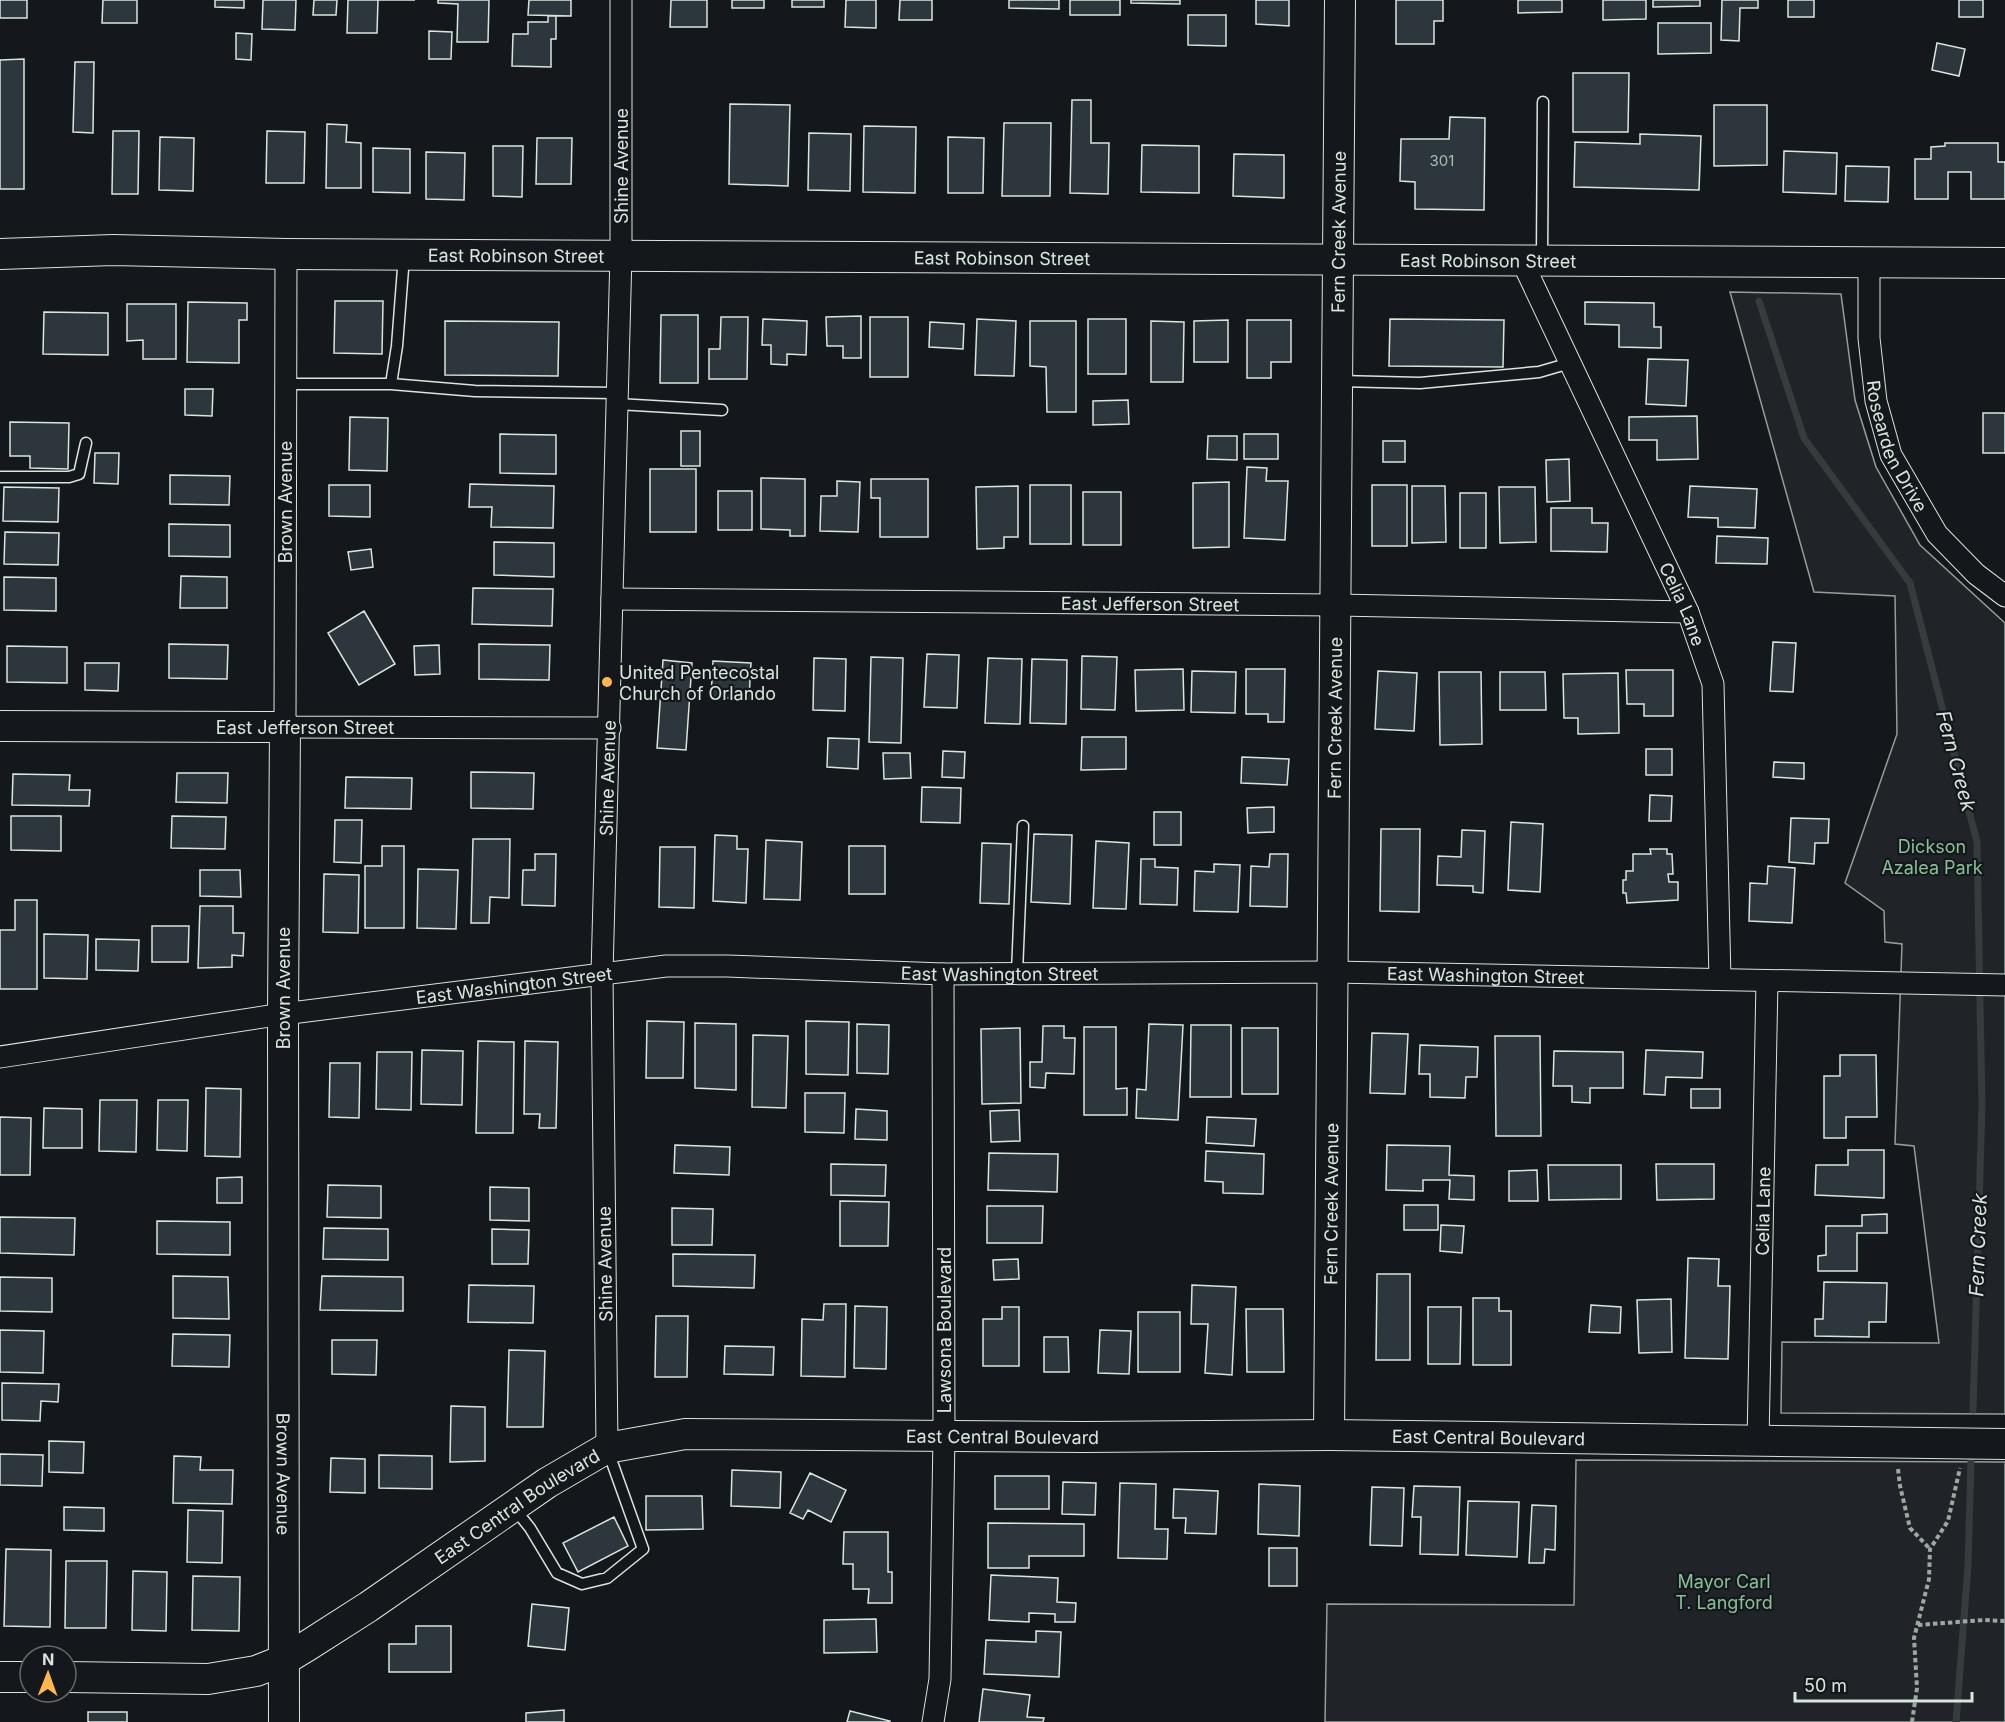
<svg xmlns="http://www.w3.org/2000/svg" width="2005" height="1722" viewBox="0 0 2005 1722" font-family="Inter,sans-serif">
	<rect width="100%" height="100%" fill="#14181c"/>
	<!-- green -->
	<path fill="#202428" stroke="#939e99" stroke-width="1.5" d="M1730,292L1841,294L1855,400L1876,467L1920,545L2005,623V1414L1781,1413L1782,1342L1939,1343L1914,1146L1895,1144L1902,944L1885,942L1884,911L1845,883L1897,734L1895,596L1814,592Z
		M1576,1460L2005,1462V1722H1325L1327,1604L1574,1605Z"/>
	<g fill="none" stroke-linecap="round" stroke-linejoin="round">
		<!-- stream -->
		<path stroke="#363b3e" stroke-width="7" d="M1759,301L1804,438L1910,583L1977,842L1982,1106L1973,1410
			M1956,1722L1968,1566L1971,1460"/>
	</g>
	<!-- building -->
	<path fill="#2c363c" stroke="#d8e6dc" stroke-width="1.5" d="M0,0H27V18H0Z
		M103,0H137V23H102Z
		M215,0H244V8L215,7Z
		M263,0H296L295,30L262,29Z
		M314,0H337L336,15H313Z
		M348,0H415H378L377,33H347Z
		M438,0H489L488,42H457L458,4L438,3Z
		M529,0H571V16L528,15Z
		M671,0H707V27H670Z
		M732,0H764V8H732Z
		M792,0H824V7H792Z
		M846,0H876V28L845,27Z
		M900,0H932V20H899Z
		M1009,0H1059V9L1009,8Z
		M1070,0H1120V15H1070Z
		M1131,0H1180V4L1131,3Z
		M1256,0H1289V26L1256,24Z
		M1396,0H1443V21H1434V44H1396Z
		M1518,0H1562V12L1518,13Z
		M1603,0H1646V19L1603,20Z
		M1653,0H1700V6L1653,7Z
		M1722,0H1758V8H1740L1739,41L1721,40Z
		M1788,0H1814V17H1788Z
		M1959,0H1983V17H1959Z
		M1188,15H1226V46L1188,45Z
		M548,16H556V39H551V67L512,66L513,34H528V22H548Z
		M1658,23H1711V53L1658,54Z
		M429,31L452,32L451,59H429Z
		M236,33L252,34L251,60L236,59Z
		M1937,43L1965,49L1959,76L1932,70Z
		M24,59V189H0V60Z
		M75,62H94L93,133L73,132Z
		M1573,73H1629L1628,132H1573Z
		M1072,100H1091V143H1109L1108,194L1070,193Z
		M730,104L790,105L788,186L729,184Z
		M1714,105H1767V165L1714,166Z
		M1450,117L1485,118L1484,210L1415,209V182L1400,181L1401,139H1449Z
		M1004,123H1051L1050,196H1002Z
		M327,124L347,125L346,142L361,143V188H326Z
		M864,126L916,127L915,193L863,192Z
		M113,131H139L138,194H112Z
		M267,131L305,132L304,183H266Z
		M809,133L851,134L850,191L808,190Z
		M1640,134L1701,136L1699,190L1574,187L1575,142L1640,144Z
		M160,137L194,138L193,191L159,190Z
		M948,137L984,138L983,193H948Z
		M537,138H572L571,184H536Z
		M1945,143H1998V162H2005V199H1971V172H1948V199H1915V159H1931V147L1945,146Z
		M1142,145L1199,146V193L1141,192Z
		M493,146H523L522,197L493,196Z
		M373,148L410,149V193L373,192Z
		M1784,151L1837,153L1836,194L1783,192Z
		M426,152L465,153L464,200L426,199Z
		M1234,154L1284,155V198L1233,196Z
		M1846,166L1889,167L1888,202L1845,201Z
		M335,301H383L382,354L334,353Z
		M188,302L247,303V320H239V363L187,362Z
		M1585,302L1654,303V327H1661V348L1619,347V325L1585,324Z
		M127,304H176V359H143V340L127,341Z
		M44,312L108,313V355L43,354Z
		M661,315H698V383H660Z
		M861,316V358H843V346H827L826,317Z
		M721,317H748L747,379H709V349H720Z
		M870,317H908V377H870Z
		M763,319L807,321L806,355L787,354V365L771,364V345H762Z
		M977,319L1016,321L1014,376L975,375Z
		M1088,319H1126V374H1088Z
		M1390,319L1504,320L1503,367L1389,366Z
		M1228,320V362H1194V321Z
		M1247,320H1291V362H1271V378H1247Z
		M445,321L559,322L558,376L445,375Z
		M1030,321H1076V412H1047L1046,367L1030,366Z
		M1151,321L1184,322L1183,382H1151Z
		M930,322L964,324L963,349L929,347Z
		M1648,359L1688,360L1686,406L1646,404Z
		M185,389H213L212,416L185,415Z
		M1128,400L1129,424L1093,425V401Z
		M1983,413H2005V453H1983Z
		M1697,416L1698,459L1657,460V440H1629V417Z
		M350,417L388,418L387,471L349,470Z
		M10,422L69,423L68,469L30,468V456H10Z
		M681,431H700V466H681Z
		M500,434L556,435V474L500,473Z
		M1244,434H1278V459H1244Z
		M1208,436H1237V460L1207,459Z
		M1383,441H1405V462H1383Z
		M95,453H119L118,484L94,483Z
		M1569,459L1570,501L1547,502L1546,460Z
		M1247,467L1267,468L1266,481H1288L1285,540L1244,538Z
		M650,469H696V532H650Z
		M170,475L230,476L229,505L170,504Z
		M761,478L805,479V536H790V530L761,529Z
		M871,479H928V537H880V498H871Z
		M837,481L860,482L858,532L820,531L821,496H837Z
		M1229,482V547L1193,548V483Z
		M470,484L554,486L553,528L491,527L492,507H469Z
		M329,485H370V517L329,516Z
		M1030,485H1071V544H1030Z
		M1372,485H1407V546H1372Z
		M1018,486V537H1004V548L977,549L976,487Z
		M1412,486H1445L1446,542L1412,543Z
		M1690,486L1757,489L1755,528L1718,527V518L1688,517Z
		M4,487L59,488L58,522L3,521Z
		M1499,487H1535L1536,542L1500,543Z
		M718,491H752V530H718Z
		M1083,492H1121V545H1083Z
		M1460,493H1486V548H1460Z
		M1551,508H1592V523H1608L1607,552L1551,551Z
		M169,524L230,525V557L169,556Z
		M5,532L59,533L58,565L4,564Z
		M1717,536L1768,538L1767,564L1716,563Z
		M494,542L554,543V577L494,575Z
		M371,549L373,567L351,570L348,552Z
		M181,576L227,577V608H180Z
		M4,577L56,578V611L4,610Z
		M473,588L553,589L552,626L472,624Z
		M364,611L395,664L359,685L328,633Z
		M1773,642L1796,643L1793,692L1770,691Z
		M169,644L228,645L227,679L169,678Z
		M479,644L550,645L549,680L479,679Z
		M439,645L440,674L415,675L414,646Z
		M7,646L67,647V683L7,682Z
		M927,654L959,655L957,708L924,707Z
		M1082,656L1117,657L1115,710L1081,709Z
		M871,657L903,658L901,743L869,742Z
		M814,658L846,659L845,711L813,710Z
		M988,658L1022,659L1020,724L985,723Z
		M1032,659L1067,660L1066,724L1030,723Z
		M663,660L692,663L686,750L657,748Z
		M713,661L751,663L749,699L711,697Z
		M85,663H119L118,691L85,690Z
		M1183,669L1184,710L1136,711L1135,670Z
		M1246,669H1285L1284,722H1268V714H1246Z
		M1626,670H1673V716H1644V704H1627Z
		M1192,671L1236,672L1235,713L1191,712Z
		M1378,671L1417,673L1414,731L1375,729Z
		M1439,672H1481L1482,744L1440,745Z
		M1500,672H1545L1546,710H1500Z
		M1618,673L1619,733L1578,734V718H1564L1563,674Z
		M1082,737H1126V769L1081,770Z
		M828,738L859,739L858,769L827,767Z
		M1646,749H1672V775H1646Z
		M943,751L965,752L964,778L942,777Z
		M883,753H910L911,778L884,779Z
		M1242,757L1289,759L1287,785L1241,783Z
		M1774,762L1804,763V779L1773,777Z
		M471,772L534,773L533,809L471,808Z
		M177,773H228L227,803L176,802Z
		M13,774L70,775L69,790H90L89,806L12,805Z
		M346,777L412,778L411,809L345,808Z
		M922,787L961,788L960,823L921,822Z
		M1650,795L1672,796L1671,821H1649Z
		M1274,807V832L1248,833L1247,808Z
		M1154,812H1181V845H1154Z
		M11,816H61V851L11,850Z
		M172,816L226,817L225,849L171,848Z
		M1791,818L1829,819L1828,843H1815L1814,864L1789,862Z
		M335,820H362L361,863L334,862Z
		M1511,822L1543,824L1540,892L1508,890Z
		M1381,829H1420L1419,912L1380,911Z
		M1462,830L1485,831L1483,893L1473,892V886L1437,885L1438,856L1461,857Z
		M1034,834L1072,835L1070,904L1031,902Z
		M715,835L737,836V849H748L746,903L713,901Z
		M473,839H510L509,898L490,897L489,923H471Z
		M766,840L802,842L800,900L764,899Z
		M1096,841L1129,843L1126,909L1093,908Z
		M982,843L1011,844L1009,904L980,903Z
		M382,846H404V928H365V866H382Z
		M849,846H885V894H849Z
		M660,847H695L694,908L659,907Z
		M1650,849H1667V854H1672L1673,874H1668L1669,882H1678V900L1627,903L1626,893H1623V880H1626V871H1633V854H1651Z
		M535,854H556L555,906L522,905L523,870H535Z
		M1270,854H1288L1287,907L1250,906L1251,866L1269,867Z
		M1141,859H1155V867L1178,868L1177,905L1140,904Z
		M1214,864L1240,865L1238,912L1194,911L1195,871L1214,872Z
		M1768,866L1795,868L1792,923L1749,921L1750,883L1767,884Z
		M418,869L458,870L456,929L417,928Z
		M200,870H240L241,897L200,896Z
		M324,874L359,875L358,933L323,932Z
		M15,900H37V989H0V930H15Z
		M200,906H233V933H244L243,956L232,955V967L198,968Z
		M152,926H189L188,962H152Z
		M44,934L88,935L87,979L44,978Z
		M96,939L139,940L138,971L96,970Z
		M647,1021L684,1022L683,1078H646Z
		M806,1021L849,1022L848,1075L806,1074Z
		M695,1023L736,1024V1090L695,1088Z
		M857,1024L889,1025L888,1074L857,1073Z
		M1149,1024L1183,1025L1178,1120L1136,1118L1137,1089L1146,1090Z
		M1191,1025H1231V1097H1190Z
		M1043,1026H1064V1038H1075L1074,1074L1046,1073L1045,1088L1030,1087V1062H1042Z
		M1084,1027H1116V1089L1127,1088V1115H1084Z
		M1020,1028L1021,1103L982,1104L981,1029Z
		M1242,1028H1278V1094H1242Z
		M1372,1033L1408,1034L1405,1094L1370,1093Z
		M753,1035L788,1036L786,1108L752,1107Z
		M1495,1036H1540L1541,1136H1496Z
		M478,1041L514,1042L513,1133H476Z
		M525,1041L558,1042L556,1128H539L540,1114H524Z
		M1420,1045L1478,1047L1477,1077H1466L1465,1098L1430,1097V1074H1419Z
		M422,1050L463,1051L462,1105L421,1104Z
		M1646,1050L1703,1052L1702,1078L1666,1077L1665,1095L1644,1094Z
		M1554,1051L1623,1052V1088H1590V1103L1572,1102V1086H1553Z
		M377,1052H412L411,1110L376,1109Z
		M1840,1055H1876L1877,1117H1846V1138H1824V1076H1840Z
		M330,1063H360L359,1118L329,1117Z
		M206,1088L241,1089L240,1157L205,1156Z
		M1691,1089H1720V1108H1691Z
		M805,1093H845L844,1133L805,1132Z
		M100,1100H137L136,1152L99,1151Z
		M158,1100H188L187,1151L157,1150Z
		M44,1108L82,1109V1148H43Z
		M856,1109L887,1111V1140L855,1139Z
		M1019,1110L1020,1141L991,1142L990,1111Z
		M0,1117L31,1118L30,1175H0Z
		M1207,1117L1256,1119L1254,1146L1206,1143Z
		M675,1145L730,1147L729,1175L674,1173Z
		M1387,1145L1450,1146L1449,1175L1474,1176V1200L1449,1199L1450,1180H1423V1191L1386,1190Z
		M1848,1150H1884V1198L1815,1195L1816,1165H1848Z
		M1206,1151L1264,1154L1263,1194L1223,1193V1182L1205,1181Z
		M989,1153L1058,1154L1057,1192L988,1190Z
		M831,1164L886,1165L885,1196L831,1195Z
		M1656,1164H1714V1199L1657,1200Z
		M1548,1165H1621V1199L1549,1200Z
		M1537,1170L1538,1201H1509V1171Z
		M242,1177V1203H217V1178Z
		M328,1185L381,1186V1218L327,1217Z
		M490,1187L529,1188V1221L490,1220Z
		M840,1201L889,1202L888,1246H840Z
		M1404,1205H1438V1230H1404Z
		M987,1206H1043L1042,1243H987Z
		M672,1208L713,1209L712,1245H672Z
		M1887,1214V1233H1857V1271H1818V1256L1826,1255V1226H1862V1215Z
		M0,1217L75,1218L74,1255L0,1253Z
		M157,1221L230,1222V1255L157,1254Z
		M1441,1225L1464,1226L1462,1253L1440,1251Z
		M324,1228L388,1229V1260L323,1259Z
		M492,1229L529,1230L528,1264H492Z
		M673,1254L755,1255L754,1288L673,1286Z
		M1688,1258L1719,1259L1718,1286H1730L1728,1359L1685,1358Z
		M1018,1259L1019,1279L994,1280L993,1260Z
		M1377,1274H1410V1360H1376Z
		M173,1276L228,1277L229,1319L173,1318Z
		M322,1276L403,1277V1311L320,1310Z
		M0,1277L52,1278V1312L0,1311Z
		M1824,1282L1887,1283L1886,1322H1869V1337L1815,1336V1319H1823Z
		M469,1285L534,1286L533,1323L468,1322Z
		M1192,1285L1236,1287L1232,1375L1205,1373L1208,1324H1191Z
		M1473,1298H1499V1311H1511V1365H1473Z
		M1671,1299L1672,1352L1639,1353L1637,1300Z
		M824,1304H846L845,1377L801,1376L802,1319L823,1320Z
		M1591,1305L1621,1307L1620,1333L1589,1332Z
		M855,1306L887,1307L886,1369L854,1368Z
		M1002,1307H1019V1366H983V1319H1002Z
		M1428,1307H1461L1460,1364H1428Z
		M1246,1309H1283L1284,1372H1247Z
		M1138,1312H1180V1372H1138Z
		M656,1316H688L687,1377H655Z
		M0,1330L44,1331L43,1373L0,1372Z
		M1100,1330L1131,1331L1129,1374L1098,1373Z
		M173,1334L230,1335L229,1367L172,1366Z
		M1044,1337H1068L1069,1372H1044Z
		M332,1340H377L376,1375L332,1374Z
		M725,1346L774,1347L773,1375L724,1374Z
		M509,1350L545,1351L543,1427H507Z
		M2,1383L59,1384L58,1402L41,1401L40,1421L2,1420Z
		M451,1406L485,1407V1461L450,1462Z
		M49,1441L84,1442L83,1473L49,1472Z
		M0,1454L43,1455L42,1486L0,1485Z
		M379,1455L432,1456V1489L379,1488Z
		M174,1456L201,1457L200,1470H233L232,1504L173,1503Z
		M331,1458L365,1459V1493L330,1492Z
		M732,1470L781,1472L780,1508L731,1506Z
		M810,1473L846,1490L831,1522L808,1510L803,1519L790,1513Z
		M995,1476H1049V1509H995Z
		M1063,1482L1096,1483L1095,1515L1062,1514Z
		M1120,1483L1156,1484L1155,1529H1168L1167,1559L1118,1558Z
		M1259,1484L1300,1486L1299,1536L1258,1534Z
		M1414,1486L1460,1487L1458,1555L1420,1554L1421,1517H1412Z
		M1372,1487L1404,1488L1402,1546L1370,1545Z
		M1174,1489L1218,1491L1216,1534L1185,1533L1186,1518H1173Z
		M646,1496H702L703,1529L646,1530Z
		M1468,1501L1519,1502L1517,1557L1466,1555Z
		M1532,1505L1556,1506L1555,1550L1545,1549L1544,1563H1529Z
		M64,1507L104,1508V1531L64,1530Z
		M188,1510L223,1511L222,1563L187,1562Z
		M614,1517L628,1546L578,1572L563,1543Z
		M988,1523L1084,1524V1556H1029V1568H988Z
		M844,1532H888V1572H892V1603H868L869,1589H853V1564H843Z
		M1269,1548H1297V1586H1269Z
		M6,1549L51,1550L50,1627L4,1626Z
		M66,1561H107L106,1628H65Z
		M133,1571L167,1572L166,1631L132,1630Z
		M991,1575L1058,1578L1057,1602L1076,1603L1075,1622H1055V1614L1029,1613V1622L989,1620Z
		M193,1576L240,1577L239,1631L192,1630Z
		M532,1604L569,1608L565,1650L528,1646Z
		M876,1619L877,1652L824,1653V1620Z
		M416,1626H451V1672H389V1644H416Z
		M1036,1631L1061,1632L1059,1677L984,1674L986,1640L1036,1642Z
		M983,1689L1030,1695L1027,1717L1044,1718L1043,1722H979Z
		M564,1710V1722H526V1713Z
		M850,1711L890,1721V1722H847Z
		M88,1712H127V1722H88Z"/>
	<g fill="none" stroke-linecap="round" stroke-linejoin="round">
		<!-- lane casing -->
		<g stroke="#d8e6dc" stroke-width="13">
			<path id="lane" d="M1542,259L1543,102
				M1339,381L1420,383L1539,372L1570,363
				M286,384H391L475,391L617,393
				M391,384L397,346L404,256
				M617,404L722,410
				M0,477H69L79,474L86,443
				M1017,973L1023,826
				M514,1508L530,1528L557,1573L582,1584L607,1578L643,1549L608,1451"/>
		</g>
		<!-- street casing -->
		<g stroke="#d8e6dc" stroke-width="23">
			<g id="street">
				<path d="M286,254L285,727L610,728"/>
				<path id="s1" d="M1521,259L1688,612L1713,684L1720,979"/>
				<path id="s2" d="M1869,262V338L1876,401L1891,455L1937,534L1976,574L2005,596"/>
				<path id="s3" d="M612,599L1337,605L1688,612"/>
				<path id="s4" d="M0,1057L283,1014L666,966H727L943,974L1333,972L2005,985"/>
				<path id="s5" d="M1758,1442L1767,981"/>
				<path id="s6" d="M607,1448L602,974L621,254V0"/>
				<path d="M933,1722L940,1679L944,1435L943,974"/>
			</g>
		</g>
		<!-- secondary casing -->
		<g stroke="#d8e6dc" stroke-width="32">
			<g id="secondary">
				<path id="s7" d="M0,254L113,250L286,254L2005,263"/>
				<path id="s8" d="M0,726L285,727L283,1014L284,1722"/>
				<path id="s9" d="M1329,1435L1340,0"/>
				<path d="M0,1677H30"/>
				<path id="s10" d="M66,1677L208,1679L256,1671L284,1660L307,1646L368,1607L547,1483L607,1448L685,1434L1084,1437L1329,1435L2005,1444"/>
			</g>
		</g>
		<!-- path -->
		<path stroke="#9da8a2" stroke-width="4" stroke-dasharray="4.5 3" stroke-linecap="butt" d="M1898,1469L1900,1486L1910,1528L1930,1549
			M1918,1625L1984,1620L2005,1621
			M1912,1722L1917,1688L1914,1638L1929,1579L1930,1549L1948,1521L1960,1468"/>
		<!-- lane -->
		<use href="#lane" stroke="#14181c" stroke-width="10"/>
		<!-- street -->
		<use href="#street" stroke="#14181c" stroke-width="21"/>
		<!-- secondary -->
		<use href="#secondary" stroke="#14181c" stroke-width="30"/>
	</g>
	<!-- markers -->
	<circle fill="#ffb74d" stroke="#14181c" stroke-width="2" cx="607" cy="682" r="6"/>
	<g text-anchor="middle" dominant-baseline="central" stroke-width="4.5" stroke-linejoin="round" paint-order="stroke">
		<!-- number labels -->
		<g font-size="15" fill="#adbab4">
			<text x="1442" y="160">301</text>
		</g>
		<!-- street labels -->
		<g font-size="18" fill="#d8e6dc" stroke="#14181c">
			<text transform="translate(621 166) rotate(-90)">Shine Avenue</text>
			<text stroke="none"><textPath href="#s9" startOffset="1203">Fern Creek Avenue</textPath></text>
			<text stroke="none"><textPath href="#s7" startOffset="516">East Robinson Street</textPath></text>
			<text stroke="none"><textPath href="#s7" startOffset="1002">East Robinson Street</textPath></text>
			<text stroke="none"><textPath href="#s7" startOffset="1488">East Robinson Street</textPath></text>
			<text stroke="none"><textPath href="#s2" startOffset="189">Rosearden Drive</textPath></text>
			<text transform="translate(285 502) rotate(-90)">Brown Avenue</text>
			<text stroke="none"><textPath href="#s3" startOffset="538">East Jefferson Street</textPath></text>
			<text stroke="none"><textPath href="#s1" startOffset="381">Celia Lane</textPath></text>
			<text stroke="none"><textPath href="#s9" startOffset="717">Fern Creek Avenue</textPath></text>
			<text x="305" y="727">East Jefferson Street</text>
			<text stroke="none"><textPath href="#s6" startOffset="670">Shine Avenue</textPath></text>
			<text stroke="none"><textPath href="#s4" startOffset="1006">East Washington Street</textPath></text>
			<text stroke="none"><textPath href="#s4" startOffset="1492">East Washington Street</textPath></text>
			<text stroke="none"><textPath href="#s4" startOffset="519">East Washington Street</textPath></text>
			<text transform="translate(283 988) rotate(-90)">Brown Avenue</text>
			<text stroke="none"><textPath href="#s9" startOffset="231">Fern Creek Avenue</textPath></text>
			<text stroke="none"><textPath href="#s5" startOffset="231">Celia Lane</textPath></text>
			<text transform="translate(605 1264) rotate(-91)">Shine Avenue</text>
			<text transform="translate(944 1330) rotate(-90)">Lawsona Boulevard</text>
			<text stroke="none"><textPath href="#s10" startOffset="1004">East Central Boulevard</textPath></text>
			<text stroke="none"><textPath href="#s10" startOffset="1490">East Central Boulevard</textPath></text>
			<text stroke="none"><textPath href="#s8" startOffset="1032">Brown Avenue</textPath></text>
			<text stroke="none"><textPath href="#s10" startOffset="500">East Central Boulevard</textPath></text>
		</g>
		<!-- poi labels -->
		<g font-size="18" fill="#d8e6dc" stroke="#14181c" text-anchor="start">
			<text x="619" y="672">United Pentecostal<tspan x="619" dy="21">Church of Orlando</tspan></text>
		</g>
		<!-- park labels -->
		<g font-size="18" fill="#8ac095" stroke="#14181c">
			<text x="1932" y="846">Dickson<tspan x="1932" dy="21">Azalea Park</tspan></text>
			<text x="1724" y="1581">Mayor Carl<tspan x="1724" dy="21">T. Langford</tspan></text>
		</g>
		<!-- water labels -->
		<g font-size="20" font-style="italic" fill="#d8e6dc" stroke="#14181c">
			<text transform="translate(1956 761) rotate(75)">Fern Creek</text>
			<text transform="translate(1978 1245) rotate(-88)">Fern Creek</text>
		</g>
	</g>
	<!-- north arrow -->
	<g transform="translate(48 1674) rotate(1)"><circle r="28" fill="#14181c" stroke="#626a69" stroke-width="1.5"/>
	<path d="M0-4.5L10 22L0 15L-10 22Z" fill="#ffb74d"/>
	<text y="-9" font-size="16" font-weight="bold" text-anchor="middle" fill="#d8e6dc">N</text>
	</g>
	<!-- scale -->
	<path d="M1795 1692v9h177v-9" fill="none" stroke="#d8e6dc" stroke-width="3"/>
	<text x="1804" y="1692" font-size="18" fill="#d8e6dc" stroke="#14181c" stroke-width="4.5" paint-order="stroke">50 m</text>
</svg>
